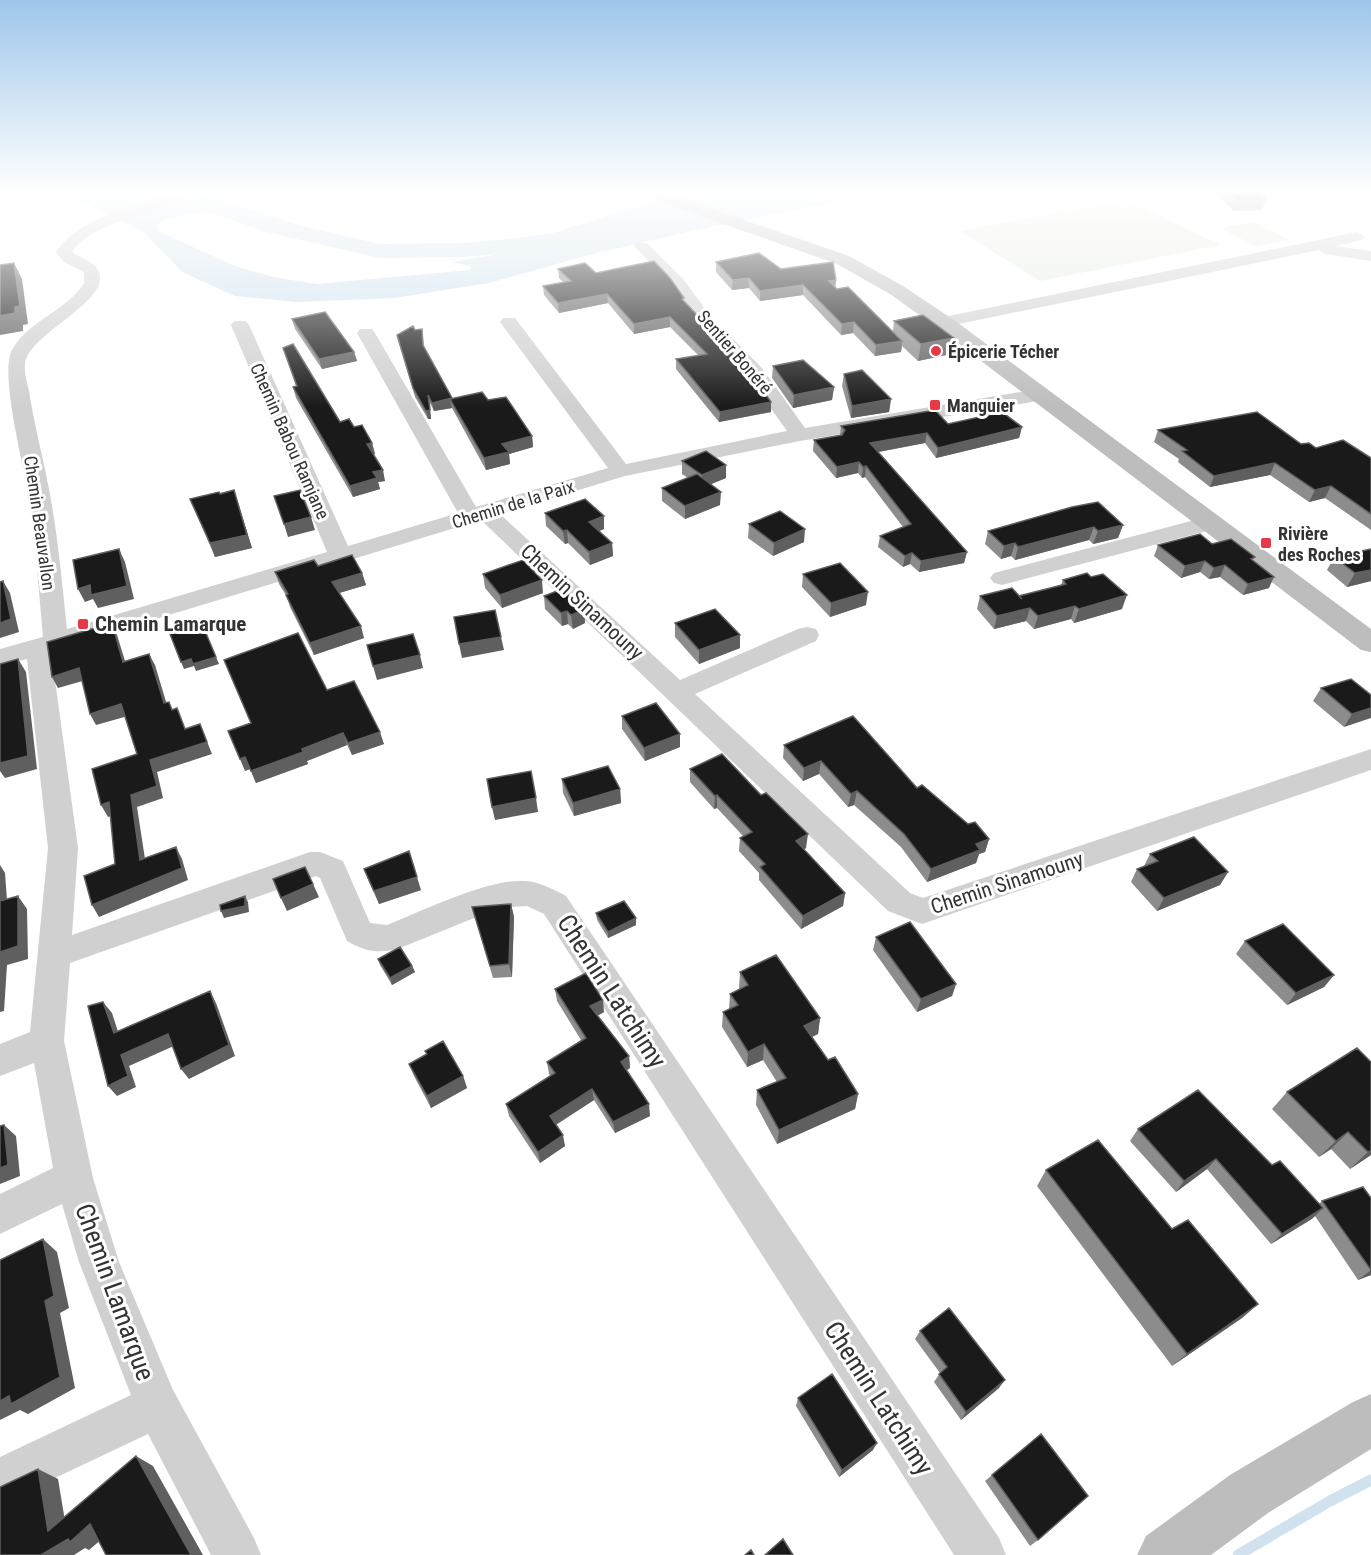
<svg xmlns="http://www.w3.org/2000/svg" width="1371" height="1555" viewBox="0 0 1371 1555" font-family="'Roboto Condensed',sans-serif">
	<rect width="100%" height="100%" fill="#fff"/>
	<!-- green -->
	<path fill="#e6ecdf" d="M1128,200L1220,245L1040,281L960,231Z
		M1255,222L1290,240L1255,246L1220,228Z"/>
	<!-- water -->
	<path fill="#cfe2ee" fill-rule="evenodd" d="M0,190H189L358,244L413,248L476,244L553,233L689,190H896L691,231L585,256L489,283L394,298L296,302L235,296L182,272L144,232L90,205L48,192ZM200,212H219L319,239L380,251L431,252L536,240L543,244L522,250L453,262L472,267L470,270L317,284L273,277L235,266L158,231L157,225L165,220Z"/>
	<g fill="none" stroke-linecap="round" stroke-linejoin="round">
		<!-- stream-far1 -->
		<path stroke="#cfe2ee" stroke-width="4.5" d="M1348,190L1371,197"/>
		<!-- stream -->
		<path stroke="#cfe2ee" stroke-width="11" d="M1238,1555L1330,1501L1371,1480"/>
		<!-- river -->
		<path fill="#cfe2ee" fill-rule="evenodd" d="M160,190H191L277,220L380,244L464,243L602,230L610,232L614,237L610,242L602,244L464,257L380,258L262,231L163,195Z"/>
		<!-- street -->
		<path fill="#d0d0d0" fill-rule="evenodd" d="M181,190H199C193,197 183,200 174,203C146,213 88,226 72,252C79,258 89,259 95,266C123,297 28,332 25,364C24,373 27,383 29,391C34,424 43,457 49,489C58,536 62,583 67,629L327,552L231,325L234,321H246L249,325L348,546L458,513L357,333L360,329H372L375,333L476,507L608,468L500,322L503,318H515L626,464L787,431L748,376L699,325L672,286L637,249L634,246L637,243H647L684,280L711,317L762,368L805,428L1038,389L1045,391L1048,395L1045,399L1038,401L800,441L625,476L500,514L680,680L798,629L807,627L816,629L819,635L816,641L695,694L910,893L923,898L1371,749V770L922,924L888,911L481,520L51,651L78,848L72,935L310,852H320L343,861L370,923L387,925C422,911 488,879 523,881C538,881 553,889 566,896L999,1538L1006,1555H954L544,914L527,906L499,908L400,948C381,954 365,952 347,941L320,878L316,876L70,963L64,1041L93,1178L119,1262L173,1390L254,1538L261,1555H211L148,1434L0,1504V1457L131,1395L79,1262L62,1204L0,1234V1194L53,1168L34,1063L0,1076V1044L30,1032L48,848L27,659L0,666V649L43,637C39,594 36,551 31,509C26,474 0,379 11,352C26,321 66,312 84,283V272L64,262L56,252C82,213 141,208 181,190Z
			M1357,232L1362,234L1365,237L1362,240L1336,246L1371,251V261L1326,254L1319,250L944,327L938,326L935,322L938,318L944,317Z
			M1210,516L1218,518L1221,523L1218,528L1002,585L994,583L990,578L994,573Z"/>
		<!-- secondary -->
		<path fill="#bdbdbd" fill-rule="evenodd" d="M634,190H657L849,256L903,286L954,320L1371,629V652L1361,650L939,329L890,294L837,264L636,193Z
			M1371,1394V1449L1268,1513L1211,1555H1137L1146,1536L1230,1475L1353,1402Z"/>
	</g>
	<!-- wall -->
	<path fill="#8c8c8c" d="M1211,190H1258L1267,197L1262,210L1234,211Z
		M716,262L781,269L836,280L835,287L893,331L894,321L954,338L951,354L918,361L902,346L901,352L875,356L853,333L841,335L803,295L760,301L749,288L732,290L716,272Z
		M558,269L596,273L684,302L771,402V412L719,422L676,369V359L699,356L670,327L634,334L608,303L559,313L544,295L543,286L563,282L559,278Z
		M292,319L354,352L357,361L322,369L295,329Z
		M415,330L423,337L424,347L452,398L488,400L532,436L533,447L509,454L510,464L486,470L452,408L434,411L430,403L431,419H428L415,397L397,335Z
		M283,348L340,422L354,427L372,443L375,454H373L385,481L378,482L380,489L353,497L296,398L293,387L296,386Z
		M773,366L834,387L832,400L793,408L772,378Z
		M844,374L891,399L889,412L851,418L842,386Z
		M948,424L1022,427L1019,438L936,458L925,443L878,452L967,552L964,563L919,572L910,564L903,567L878,547L880,536L903,527L865,477L862,478L858,473L836,478L813,451L814,440L840,435L841,426Z
		M1158,430L1301,444L1316,448L1371,458V530L1325,498L1309,502L1270,475L1210,487L1178,462L1179,459L1154,442Z
		M682,461L726,478L710,484L720,505L685,519L662,501V488L688,478L682,474Z
		M234,490L252,548L215,557L190,499Z
		M545,513L604,529L599,531L612,543L613,556L590,565L568,543L565,544L546,526Z
		M749,524L804,542L773,556L748,538Z
		M1123,525L1118,538L1093,544L1089,540L1015,560L1011,556L1001,559L985,544L988,531Z
		M1212,544L1254,561L1269,588L1243,595L1220,577L1209,579L1200,572L1181,578L1154,556L1158,545Z
		M1371,549V581L1347,587L1327,570L1334,557Z
		M318,566L362,573L366,585L339,593L364,638L314,655L290,607L287,597L279,584L275,572Z
		M483,574L543,593L502,608L485,588Z
		M803,574L866,605L830,617L802,587Z
		M1063,580L1122,609L1074,623L1071,619L1034,629L1026,621L994,629L977,609L980,596H1019L1061,585Z
		M544,596L584,610L585,623L573,629L568,624L562,626L545,609Z
		M675,623L740,635V648L699,664L675,637Z
		M1321,688L1371,695L1344,727L1313,701Z
		M327,690L384,744L352,755L347,745L307,761L308,764L256,783L250,769L245,771Z
		M622,716L680,734V747L645,761L622,729Z
		M784,745L917,788L989,839L985,852L979,854L976,863L927,882L901,847L854,805L848,807L819,774L803,781L783,758Z
		M690,769L806,848L804,849L845,893L843,906L801,929L759,880V873L739,851L740,838L743,836L717,808L714,809L690,782Z
		M562,779L620,789L621,803L574,816L563,793Z
		M1150,854L1228,872L1220,885L1157,911L1131,882L1137,869L1144,866Z
		M364,869L421,890L379,904L369,882Z
		M511,904L514,917L512,977L493,978L472,907Z
		M596,913L636,925L608,938L597,920Z
		M876,937L956,984L952,996L917,1012L873,950Z
		M1245,941L1334,975L1324,987L1287,1005L1236,954Z
		M378,959L412,966L415,972L392,985L380,965Z
		M740,972L820,1018L818,1034L812,1037L828,1060L858,1094L855,1109L777,1144L756,1105L757,1090L777,1082L763,1060L747,1067L722,1027L723,1012L729,1009L730,994L739,989Z
		M555,989L604,1012L597,1016L629,1056L630,1068L627,1070L650,1116L615,1133L594,1100L556,1125L565,1146L540,1163L509,1116L506,1104L551,1076L549,1074L547,1062L581,1040L557,1001Z
		M1357,1048L1371,1155L1350,1169L1331,1149L1319,1157L1272,1109L1287,1092Z
		M425,1051L463,1076L467,1088L431,1108L414,1076L409,1064L427,1055Z
		M1138,1129L1272,1165L1319,1204L1322,1201L1371,1198V1275L1358,1280L1315,1216L1271,1244L1207,1169L1176,1192L1130,1141Z
		M1046,1170L1172,1229L1258,1304L1242,1318L1172,1366L1037,1186Z
		M920,1331L999,1388L961,1420L934,1382L940,1373L915,1339Z
		M798,1398L873,1450L839,1477L796,1406Z
		M992,1475L1038,1540L1030,1546L985,1481Z"/>
	<!-- shaded-wall -->
	<path fill="#5f5f5f" d="M14,263L22,279L28,324L23,325V331L0,335V316L15,307Z
		M749,278V288L732,290L733,280Z
		M836,280L835,290L829,281Z
		M803,285V295L760,301V291Z
		M607,294L608,303L559,313L558,303Z
		M670,317V327L634,334V324Z
		M854,322L853,333L841,335L842,324Z
		M954,338L951,354L918,361L921,344Z
		M902,341L901,352L875,356L876,345Z
		M354,352L357,361L322,369L319,359Z
		M834,387L832,400L793,408L794,395Z
		M428,395L431,419H428L426,411Z
		M450,399L452,408L434,411L432,403Z
		M891,399L889,412L851,418L852,406Z
		M771,402V412L719,422L720,412Z
		M1022,427L1019,438L936,458L938,448Z
		M927,433L925,443L868,454L870,443Z
		M532,436L533,447L509,454L510,464L486,470L484,458L502,444Z
		M372,443L375,454L370,455L367,444Z
		M859,462L858,473L836,478L837,467Z
		M1275,463L1270,475L1210,487L1214,476Z
		M726,465V478L702,488V475Z
		M866,466L865,477L862,478L863,467Z
		M383,470L385,481L378,482L380,489L353,497L350,486L373,472Z
		M1331,486L1325,498L1309,502L1315,490Z
		M234,490L252,548L215,557L210,543Z
		M721,492L720,505L685,519V506Z
		M604,516V529L590,535L589,522Z
		M311,517L315,530L288,537L284,524Z
		M1123,525L1118,538L1093,544L1098,531Z
		M1094,527L1089,540L1015,560L1018,547Z
		M805,529L804,542L773,556L774,543Z
		M567,530L568,543L565,544L563,531Z
		M612,543L613,556L590,565L589,552Z
		M1015,543L1011,556L1001,559L1004,546Z
		M119,549L125,562L134,599L98,608L93,599L85,602L78,589Z
		M967,552L964,563L919,572L921,561Z
		M912,553L910,564L903,567L905,556Z
		M1205,561L1200,572L1181,578L1185,566Z
		M1225,565L1220,577L1209,579L1214,568Z
		M1371,570V581L1347,587L1355,573Z
		M362,573L366,585L336,594L332,582Z
		M1274,577L1269,588L1243,595L1248,584Z
		M542,580L543,593L502,608L500,595Z
		M3,581L10,593L19,632L0,638V623Z
		M868,592L866,605L830,617L831,603Z
		M1127,595L1122,609L1074,623L1079,609Z
		M1075,606L1071,619L1034,629L1038,616Z
		M1030,608L1026,621L994,629L997,616Z
		M584,610L585,623L573,629L571,615Z
		M567,611L568,624L562,626L561,613Z
		M112,623L117,635L129,674L123,662Z
		M361,626L364,638L314,655L310,643Z
		M740,635V648L699,664V650Z
		M501,637L504,650L462,658L459,644Z
		M149,654L155,665L170,715L164,703Z
		M420,655L423,668L377,680L373,666Z
		M216,657L219,664L196,671L194,666L184,669L181,662L191,659Z
		M18,659L26,672L37,769L5,778L0,771V763Z
		M79,668L86,680L58,688L52,677Z
		M121,704L128,716L96,725L90,714Z
		M1371,708V718L1344,727L1352,714Z
		M200,724L212,754L157,772L163,798L137,807L147,872L140,860L131,795L150,760Z
		M380,732L384,744L352,755L348,743Z
		M343,733L347,745L307,761L308,764L256,783L251,771L302,749Z
		M680,734V747L645,761L644,748Z
		M245,757L250,769L245,771L240,759Z
		M821,761L819,774L803,781L804,768Z
		M620,789L621,803L574,816L573,803Z
		M857,791L854,805L848,807L851,794Z
		M717,795V808L714,809L715,796Z
		M536,798L538,812L495,820L492,807Z
		M109,802L116,814L108,817L101,805Z
		M808,834L806,848L795,854L796,841Z
		M989,839L985,852L979,854L976,863L927,882L931,869L976,844Z
		M176,847L182,859L188,880L99,917L92,905Z
		M0,865L5,873L8,914L0,905Z
		M1228,872L1220,885L1157,911L1164,898Z
		M417,877L421,890L379,904L374,891Z
		M313,884L319,897L287,911L281,898Z
		M845,893L843,906L801,929L803,916Z
		M18,896L27,909L28,959L7,965L4,1011L0,1012V952Z
		M245,896L248,902L249,912L224,918L221,911Z
		M511,904L514,917L512,977L509,964Z
		M636,918V925L608,938V932Z
		M412,966L415,972L392,985L390,978Z
		M1334,975L1324,987L1287,1005L1296,993Z
		M956,984L952,996L917,1012L921,999Z
		M210,991L216,1003L235,1056L189,1079L181,1069Z
		M603,1000L604,1012L592,1019L590,1006Z
		M103,1002L112,1013L122,1044L114,1033Z
		M820,1018L818,1034L801,1042L804,1026Z
		M168,1034L176,1045L129,1066L136,1087L117,1096L108,1086L121,1055Z
		M764,1044L763,1060L747,1067L748,1052Z
		M629,1056L630,1068L622,1073L621,1062Z
		M463,1076L467,1088L431,1108L427,1096Z
		M592,1089L594,1100L552,1127L550,1116Z
		M858,1094L855,1109L777,1144L779,1130Z
		M649,1104L650,1116L615,1133L613,1122Z
		M4,1125L16,1136L20,1176L0,1184V1168Z
		M1348,1132L1331,1149L1319,1157L1336,1141Z
		M563,1135L565,1146L540,1163L538,1152Z
		M1371,1150V1155L1350,1169L1368,1152Z
		M1216,1159L1207,1169L1176,1192L1184,1181Z
		M1323,1208L1312,1219L1271,1244L1282,1234Z
		M43,1239L57,1252L69,1308L60,1313L75,1388L28,1414L20,1410L0,1420V1401L45,1301Z
		M1371,1270V1275L1358,1280Z
		M1258,1304L1242,1318L1172,1366L1187,1354Z
		M1005,1380L999,1388L961,1420L966,1412Z
		M877,1443L873,1450L839,1477L842,1470Z
		M136,1456L153,1466L203,1555H191Z
		M38,1469L58,1479L68,1539L90,1524L109,1533L89,1550L85,1548L74,1555H41L48,1531Z"/>
	<!-- building -->
	<path fill="#1a1a1a" stroke="#5f5f5f" stroke-width="1.5" d="M1226,190H1258L1267,197H1263L1266,200H1237Z
		M759,253L781,269L833,262L836,280L829,281L837,289L848,287L902,341L876,345L854,322L842,324L803,285L760,291L749,278L733,280L716,262Z
		M654,261L670,278L684,298L682,299L747,368L771,402L720,412L676,359L707,354L670,317L634,324L607,294L558,303L543,286L571,281L558,269L585,263L596,273Z
		M14,263L20,306L15,307V313L0,316V265Z
		M325,312L354,352L319,359L292,319Z
		M923,315L954,338L921,344L894,321Z
		M413,326L415,330L422,329L423,345L452,398L432,403L428,395L430,410L426,411L413,388L397,335Z
		M293,344L340,422L349,419L354,427L362,425L372,443L367,444L383,470L373,472L377,478L350,486L293,387L297,386L283,348Z
		M803,360L834,387L794,395L773,366Z
		M862,370L891,399L852,406L844,374Z
		M482,392L488,400L506,397L532,436L502,444L509,452L484,458L450,399Z
		M935,410L948,424L1002,412L1022,427L938,448L927,433L870,443L967,552L921,561L912,553L905,556L880,536L911,524L866,466L863,467L859,462L837,467L814,440L842,435L845,430L841,426Z
		M1257,412L1301,444L1309,443L1316,448L1343,440L1371,458V514L1331,486L1315,490L1275,463L1214,476L1182,451L1187,450L1158,430Z
		M706,451L726,465L702,475L682,461Z
		M697,474L721,492L685,506L662,488Z
		M234,490L247,535L210,543L190,499L219,492L220,494Z
		M300,490L311,517L284,524L274,496Z
		M585,499L604,516L589,522L612,543L589,552L567,530L563,531L545,513Z
		M1098,502L1123,525L1098,531L1094,527L1018,547L1015,543L1004,546L988,531L1072,507Z
		M780,511L805,529L774,543L749,524Z
		M1200,534L1212,544L1231,539L1255,557L1251,559L1274,577L1248,584L1225,565L1214,568L1205,561L1185,566L1158,545Z
		M119,549L127,586L91,595L90,585L78,589L73,560Z
		M1371,549V570L1355,573L1334,557Z
		M352,555L362,573L332,582L361,626L310,643L286,595L288,594L275,572L314,560L318,566Z
		M523,560L542,580L500,595L483,574Z
		M840,563L868,592L831,603L803,574Z
		M1087,573L1091,577L1103,574L1127,595L1079,609L1075,606L1038,616L1030,608L997,616L980,596L1012,588L1022,599L1019,596L1066,584L1063,580Z
		M3,581L11,619L0,623V582Z
		M562,589L584,610L571,615L567,611L561,613L544,596Z
		M715,609L740,635L699,650L675,623Z
		M495,610L501,637L459,644L454,617Z
		M200,619L216,657L193,664L191,659L181,662L168,629Z
		M112,623L123,662L149,654L164,703L169,702L172,710L177,708L185,729L200,724L207,742L150,760L157,786L131,795L140,860L176,847L182,868L92,905L84,876L115,864L109,802L101,805L92,769L137,754L121,704L90,714L79,668L52,677L47,642Z
		M298,633L327,690L354,681L380,732L348,743L343,733L302,749L303,752L251,771L245,757L240,759L228,731L251,723L224,660Z
		M413,634L420,655L373,666L367,645Z
		M18,659L28,756L0,763V664Z
		M1351,679L1371,695V708L1352,714L1321,688Z
		M656,703L680,734L644,748L622,716Z
		M853,716L917,788L922,785L968,824L975,822L989,839L976,844L980,850L931,869L904,834L857,791L851,794L821,761L804,768L784,745Z
		M722,754L761,795L766,793L808,834L796,841L845,893L803,916L760,867L765,864L740,838L752,832L717,795L715,796L690,769Z
		M608,766L620,789L573,803L562,779Z
		M531,771L536,798L492,807L487,779Z
		M1194,837L1228,872L1164,898L1137,869L1158,861L1150,854Z
		M409,851L417,877L374,891L364,869Z
		M305,867L313,884L281,898L273,879Z
		M18,896V946L0,952V901Z
		M245,896V906L221,911L220,905Z
		M624,901L636,918L608,932L596,913Z
		M511,904L509,964L490,966L472,907Z
		M910,922L956,984L921,999L876,937Z
		M1283,924L1334,975L1296,993L1245,941Z
		M400,947L412,966L390,978L378,959Z
		M776,955L820,1018L804,1026L828,1060L835,1057L858,1094L779,1130L757,1090L786,1078L764,1044L748,1052L723,1012L738,1005L730,994L748,985L740,972Z
		M586,973L603,1000L590,1006L629,1056L621,1062L649,1104L613,1122L592,1089L550,1116L563,1135L538,1152L506,1104L555,1073L547,1062L586,1038L555,989Z
		M210,991L229,1045L181,1069L168,1034L121,1055L128,1076L108,1086L88,1006L103,1002L114,1033Z
		M443,1041L463,1076L427,1096L409,1064L427,1054L425,1051Z
		M1357,1048L1371,1062V1150L1368,1152L1348,1132L1336,1141L1287,1092Z
		M1198,1090L1272,1165L1280,1161L1323,1208L1282,1234L1216,1159L1184,1181L1138,1129Z
		M4,1125L8,1165L0,1168V1126Z
		M1098,1140L1172,1229L1188,1220L1258,1304L1187,1354L1046,1170Z
		M1363,1187L1371,1198V1270L1322,1201Z
		M43,1239L54,1296L45,1301L60,1377L11,1404L9,1396L0,1401V1260Z
		M949,1308L1005,1380L966,1412L939,1374L947,1367L920,1331Z
		M832,1374L877,1443L842,1470L798,1398Z
		M1041,1434L1088,1496L1038,1540L992,1475Z
		M136,1456L191,1555H106L90,1524L70,1542L68,1539L41,1555H0V1487L38,1469L48,1531Z
		M783,1539L793,1555H765Z
		M751,1550L754,1555H745Z"/>
	<!-- sky -->
	<linearGradient id="sky" x2="0" y2="1"><stop stop-color="#9ec6ea"/><stop offset="0.47" stop-color="#fff"/><stop offset="1" stop-color="#fff" stop-opacity="0"/></linearGradient>
	<rect width="1371" height="407" fill="url(#sky)"/>
	<!-- markers -->
	<g fill="#e63946" stroke="#fff" stroke-width="2">
		<circle cx="936" cy="351" r="6"/>
		<rect x="929" y="399" width="12" height="12" rx="3"/>
		<rect x="1260" y="537" width="12" height="12" rx="3"/>
		<rect x="77" y="618" width="12" height="12" rx="3"/>
	</g>
	<g text-anchor="middle" dominant-baseline="central" stroke-width="6" stroke-linejoin="round" paint-order="stroke">
		<!-- far-poi labels -->
		<g font-size="18" font-weight="bold" fill="#333" stroke="#fff" text-anchor="start">
			<text x="948" y="351">Épicerie Técher</text>
			<text x="947" y="405">Manguier</text>
			<text x="1278" y="533">Rivière<tspan x="1278" dy="21">des Roches</tspan></text>
		</g>
		<!-- far-street labels -->
		<g font-size="18" fill="#333" stroke="#fff">
			<text transform="translate(735 352) rotate(49)">Sentier Bonéré</text>
			<text transform="translate(290 441) rotate(66)">Chemin Babou Ramjane</text>
			<text transform="translate(513 504) rotate(-17)">Chemin de la Paix</text>
			<text transform="translate(40 523) rotate(82)">Chemin Beauvallon</text>
		</g>
		<!-- street labels -->
		<g font-size="21" fill="#333" stroke="#fff">
			<text transform="translate(582 602) rotate(43)">Chemin Sinamouny</text>
			<text transform="translate(1007 883) rotate(-18)">Chemin Sinamouny</text>
		</g>
		<!-- poi labels -->
		<g font-size="21" font-weight="bold" fill="#333" stroke="#fff" text-anchor="start">
			<text x="95" y="624">Chemin Lamarque</text>
		</g>
		<!-- near-street labels -->
		<g font-size="26" fill="#333" stroke="#fff">
			<text transform="translate(612 991) rotate(57)">Chemin Latchimy</text>
			<text transform="translate(115 1292) rotate(70)">Chemin Lamarque</text>
			<text transform="translate(879 1398) rotate(57)">Chemin Latchimy</text>
		</g>
	</g>
</svg>
